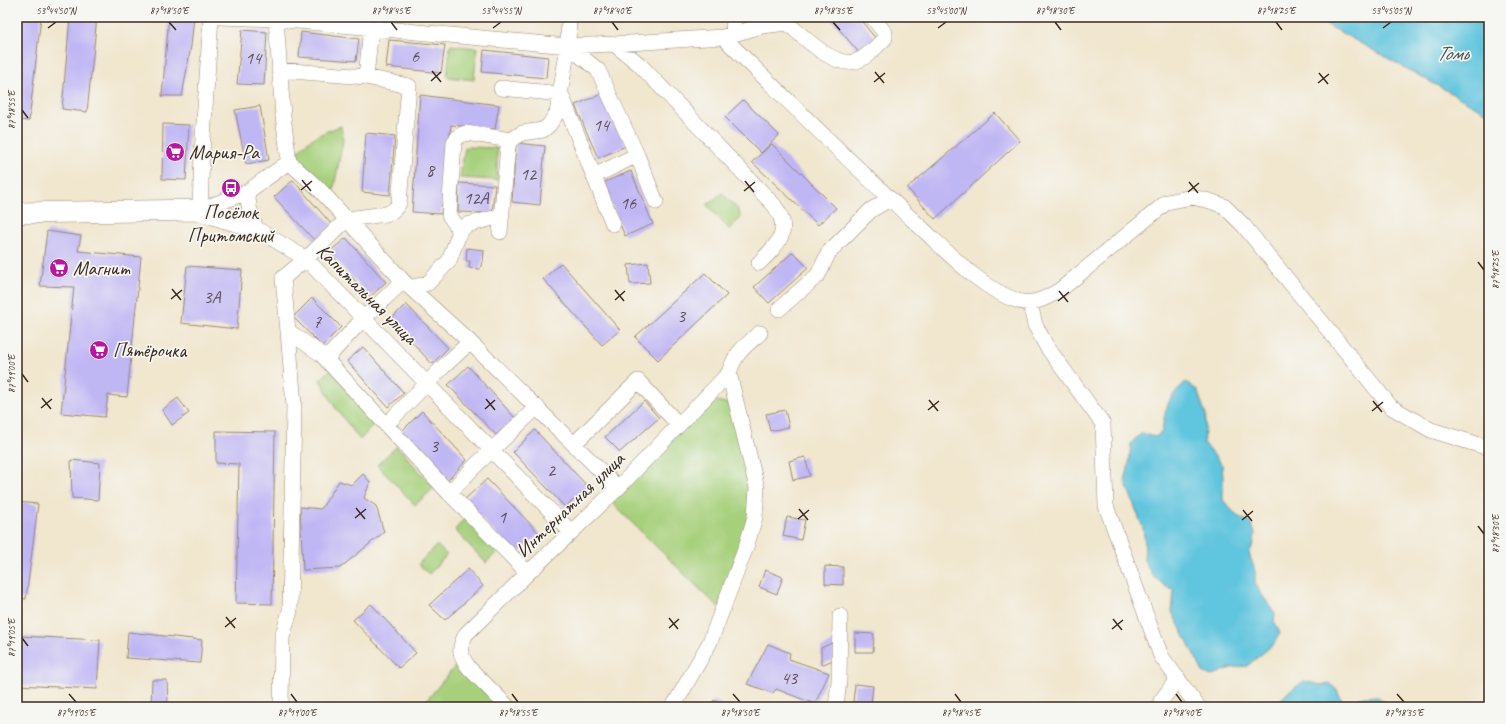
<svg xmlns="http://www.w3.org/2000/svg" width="1506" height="724" viewBox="0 0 1506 724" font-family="Caveat,sans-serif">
	<rect width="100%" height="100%" fill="#f6f6f2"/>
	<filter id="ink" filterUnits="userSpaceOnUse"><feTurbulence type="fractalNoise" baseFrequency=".025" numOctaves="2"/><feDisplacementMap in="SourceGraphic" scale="8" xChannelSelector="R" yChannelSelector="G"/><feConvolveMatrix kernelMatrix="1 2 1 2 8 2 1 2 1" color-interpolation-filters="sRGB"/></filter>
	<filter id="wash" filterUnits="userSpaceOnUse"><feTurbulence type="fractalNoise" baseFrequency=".012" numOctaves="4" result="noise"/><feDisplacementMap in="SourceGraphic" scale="16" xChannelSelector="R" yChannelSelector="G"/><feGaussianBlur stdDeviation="0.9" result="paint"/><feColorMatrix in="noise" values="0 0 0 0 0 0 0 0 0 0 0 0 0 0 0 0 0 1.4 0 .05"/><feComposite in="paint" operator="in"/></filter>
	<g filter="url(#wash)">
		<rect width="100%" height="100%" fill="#f1e6ce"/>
		<!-- green -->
		<path fill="#a7d07c" stroke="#717d4d" d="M450,45L477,48L474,80L447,77Z
			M341,126L343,140L333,193L293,159C303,140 322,133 341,126Z
			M465,147L497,148V180L460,178Z
			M722,193L737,208L741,218L729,229L707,205Z
			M330,370L376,422L360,440L335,407L320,380Z
			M717,401L729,404L753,493L754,508L718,607L609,500L708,405Z
			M397,446L434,488L415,505L377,465Z
			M466,516L500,549L486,563L455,530Z
			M437,545L447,555L429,574L418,564Z
			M457,664L501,707H421Z"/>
		<!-- water -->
		<path fill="#60c5de" stroke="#4e787e" d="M1313,17H1489V114Z
			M1186,382L1197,390L1206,415L1204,443L1222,465L1223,478V500L1237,516L1250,522L1255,533L1254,543L1249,553L1255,571V585L1275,613L1274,622L1280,633L1274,644L1247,666L1231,668L1211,676L1203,672L1172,612L1174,589L1166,587L1152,575L1144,560L1145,544L1143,528L1125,481L1129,464L1131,443L1142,433L1155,437L1162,432C1165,408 1167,398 1186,382Z
			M1304,681L1321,685L1329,683L1337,689L1339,696L1345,703L1353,704L1361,697L1377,696L1391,707H1273L1286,694Z"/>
		<g id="blocks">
			<!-- building -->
			<path fill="#bfb6f4" d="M17,17H41L29,121L17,120Z
				M70,17H97L87,112L62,109Z
				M169,17H194L191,46L182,96H162Z
				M829,17H858L877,40L860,54Z
				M242,30L267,32L264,85L237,84Z
				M301,32L359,39L356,61L299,57Z
				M389,40L445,45L441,73L386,67Z
				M484,50L548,57L546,78L482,72Z
				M604,93L626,146L598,158L575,105Z
				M420,95L499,105L495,129L451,125L441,214L412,212Z
				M743,100L779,135L761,153L725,117Z
				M260,106L269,160L246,164L235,110Z
				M995,113L1020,141L935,219L907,188Z
				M163,124L189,125L186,180L162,179Z
				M366,133L395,136L390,195L362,192Z
				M516,143L545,146L540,205L512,202Z
				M772,144L836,208L818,225L752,162Z
				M631,171L653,224L625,236L602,183Z
				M293,180L332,225L315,241L274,197Z
				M459,183L495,185L492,213L458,212Z
				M47,231L81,236L78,251L141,257L127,397L108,395L105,417L61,413L74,287L40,286Z
				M346,238L386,282L370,297L329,252Z
				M467,248L484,250L483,262H482L480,269L469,268L470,261H466Z
				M793,252L808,268L769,303L754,287Z
				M561,263L620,330L602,345L543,279Z
				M648,263L650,283L630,284L628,265Z
				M187,266L242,270L237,329L181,323Z
				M705,273L727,295L658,360L635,337Z
				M312,298L341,327L322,346L293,317Z
				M406,304L448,348L432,364L391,319Z
				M363,347L404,393L388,407L347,361Z
				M468,366L515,418L496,435L448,385Z
				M178,398L189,413L172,425L162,410Z
				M644,401L659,418L620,452L605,437Z
				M785,410L789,427L770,431L766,414Z
				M422,411L467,460L447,481L401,432Z
				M535,430L589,488L565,507L513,452Z
				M216,431L275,432L272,604L236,603L239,464L216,463Z
				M805,457L810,476L793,480L789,461Z
				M71,460L100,463L98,500L72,498Z
				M363,474L370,482L364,498L376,506L384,532L340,568L303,570L300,507L321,509L339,481L352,485Z
				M487,479L540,534L516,555L464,500Z
				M17,502L38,504L26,599L17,598Z
				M787,517L805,520L801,540L783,536Z
				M825,566L843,567V585L825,584Z
				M468,569L483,586L445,620L429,605Z
				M765,570L783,577L777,594L759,587Z
				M371,604L416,653L399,668L353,620Z
				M128,632L202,640L200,663L126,658Z
				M855,633L874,634L873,652H855Z
				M19,636L100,640L97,689L17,685Z
				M834,642L833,660L821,665V648Z
				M768,644L790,653L789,659L829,673L815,704L776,689L773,693L747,684Z
				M152,680H167L168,704L179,707H151Z
				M855,684L873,686L871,704L853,702Z
				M714,700L727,707H710Z"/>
		</g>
	</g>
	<g filter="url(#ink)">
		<use href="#blocks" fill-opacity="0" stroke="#968876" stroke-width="1"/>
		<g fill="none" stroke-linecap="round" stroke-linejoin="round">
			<!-- street casing -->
			<g stroke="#968876" stroke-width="16">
				<path id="street" d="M211,17L202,153L200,210L247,192L252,226L306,259L571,532
					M220,17L276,19L568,46L614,44L723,37L762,26L787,23C803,36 832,66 853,62C865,60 877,46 885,38V33L872,17
					M276,19L283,116L289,162L320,190L403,281L470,342L618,488
					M733,34L734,17
					M723,37C786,99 850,162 915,222C945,249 979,288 1018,301C1033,306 1048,297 1060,290L1167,202L1192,197L1210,201L1224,206L1244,226L1391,407L1431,430L1489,448
					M614,44L639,64L774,205C793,231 778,244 759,263
					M568,46L598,70L637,155L594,176
					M279,70L366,77L409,86L399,203C396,209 393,212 386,214L347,219L306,259L283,278L288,331L321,354L449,493L528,573
					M366,77L371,28
					M501,88L561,94L613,224
					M637,155L656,202
					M247,192L289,162
					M460,231L449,215L454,142L459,136L466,133L511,140
					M500,232L508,146L511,140L522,133L543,130L549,125L557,113L568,46L569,17
					M411,288L428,283L449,261L460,231L467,225L501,216
					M1030,303L1035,325L1047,347L1103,424L1106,506L1161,656L1198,707
					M779,309L818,275L829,252L871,210L890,199
					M326,359L363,319L403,281
					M386,425L444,366L470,342
					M574,444L638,381L679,425
					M449,493L474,467L537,407
					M281,707L282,637L290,611L294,406L288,331
					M508,707L469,668C459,654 458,649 466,634L528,573L618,488L729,373C735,353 745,346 760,333
					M673,707L710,642L746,547L755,517L757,488L729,373
					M836,707L839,681L840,616
					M1159,707L1161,701L1178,678"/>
			</g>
			<!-- secondary casing -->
			<g stroke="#968876" stroke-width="22">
				<path id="secondary" d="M17,213L200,210L252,226"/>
			</g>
			<!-- street -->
			<use href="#street" stroke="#fff" stroke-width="15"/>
			<!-- secondary -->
			<use href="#secondary" stroke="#fff" stroke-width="21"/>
		</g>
	</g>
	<!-- ticks -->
	<path fill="none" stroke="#3b2a1e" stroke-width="1.5" d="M169,22L176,30M391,22L397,30M612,22L618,30M833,22L840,30M1055,22L1061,30M1276,22L1282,30M48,28L56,22M493,28L501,22M938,28L946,22M1383,28L1391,22M432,71L441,82M875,72L884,83M1319,73L1328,84M431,81L441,72M874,82L885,73M1318,83L1329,74M22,110L28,118M302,180L311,191M745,181L754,192M1189,182L1198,193M301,190L312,181M744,191L755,182M1188,192L1199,183M1478,262L1484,270M172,289L181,300M615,290L624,301M1059,291L1068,302M171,299L182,290M615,300L625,291M1058,301L1069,292M22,374L28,382M42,398L51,409M486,399L495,410M929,400L938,411M1373,401L1382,412M41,408L52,399M485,409L495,400M928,410L939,401M1372,411L1383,402M356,508L365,519M799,509L808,520M1243,510L1252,521M355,518L366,509M798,519L809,510M1242,520L1253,511M1478,526L1484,534M226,617L235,628M669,618L678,629M1113,619L1122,630M225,627L236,618M669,628L679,619M1112,629L1123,620M22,638L28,646M69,694L76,702M291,694L297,702M512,694L518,702M733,694L740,702M955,694L961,702M1176,694L1182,702M1397,694L1404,702"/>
	<!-- icons -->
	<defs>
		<g id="supermarket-disc" transform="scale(1)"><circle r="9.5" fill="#b5179e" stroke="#f6f6f2"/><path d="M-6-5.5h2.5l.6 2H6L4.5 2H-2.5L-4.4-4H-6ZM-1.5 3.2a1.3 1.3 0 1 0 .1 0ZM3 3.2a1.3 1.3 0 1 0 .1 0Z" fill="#fff"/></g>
		<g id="bus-disc" transform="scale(1)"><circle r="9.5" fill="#b5179e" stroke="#f6f6f2"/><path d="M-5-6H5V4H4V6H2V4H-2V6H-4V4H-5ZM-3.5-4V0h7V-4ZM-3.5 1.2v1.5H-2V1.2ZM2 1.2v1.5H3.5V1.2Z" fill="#fff"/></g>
	</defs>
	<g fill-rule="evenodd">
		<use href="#supermarket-disc" x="175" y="152"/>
		<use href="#bus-disc" x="231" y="188"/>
		<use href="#supermarket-disc" x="59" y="268"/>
		<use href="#supermarket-disc" x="99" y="350"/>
	</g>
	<g text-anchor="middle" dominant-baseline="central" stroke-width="3.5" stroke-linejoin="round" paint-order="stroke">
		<!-- number labels -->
		<g font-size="18" fill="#5c4d54">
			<text x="415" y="56">6</text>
			<text x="253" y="58">14</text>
			<text x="601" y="125">14</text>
			<text x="430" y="170">8</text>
			<text x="528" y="174">12</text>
			<text x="476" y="198">12А</text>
			<text x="628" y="203">16</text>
			<text x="212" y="297">3А</text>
			<text x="681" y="316">3</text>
			<text x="317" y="322">7</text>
			<text x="434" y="446">3</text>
			<text x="551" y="470">2</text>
			<text x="502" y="517">1</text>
			<text x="789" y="678">43</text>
		</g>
		<!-- poi labels -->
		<g font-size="20" fill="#3b2a1e" stroke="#f6f6f2" text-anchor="start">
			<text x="189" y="152">Мария-Ра</text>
			<text x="231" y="212" text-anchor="middle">Посёлок<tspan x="231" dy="23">Притомский</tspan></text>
			<text x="73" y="268">Магнит</text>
			<text x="113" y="350">Пятёрочка</text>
		</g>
		<!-- street labels -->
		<g font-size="20" fill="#3b2a1e" stroke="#f6f6f2">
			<text transform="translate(367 294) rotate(45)">Капитальная улица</text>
			<text transform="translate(570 505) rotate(-44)">Интернатная улица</text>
		</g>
		<!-- water labels -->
		<g font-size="21" font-style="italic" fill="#465858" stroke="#f6f6f2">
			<text x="1452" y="53">Томь</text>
		</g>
	</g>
	<!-- margin -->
	<rect width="1506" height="724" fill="none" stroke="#f6f6f2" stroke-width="44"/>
	<rect x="22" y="22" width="1462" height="680" fill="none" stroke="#3b2a1e" stroke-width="1.5"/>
	<g font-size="10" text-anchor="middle" fill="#3b2a1e">
		<text x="56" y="14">53°44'50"N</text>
		<text x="169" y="14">87°18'50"E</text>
		<text x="391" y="14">87°18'45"E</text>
		<text x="501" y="14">53°44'55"N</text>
		<text x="612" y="14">87°18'40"E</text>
		<text x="833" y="14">87°18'35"E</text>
		<text x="946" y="14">53°45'00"N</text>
		<text x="1055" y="14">87°18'30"E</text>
		<text x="1276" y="14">87°18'25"E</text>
		<text x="1391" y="14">53°45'05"N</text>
		<text transform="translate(11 110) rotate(-90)" y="4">87°18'55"E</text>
		<text transform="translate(1495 270) rotate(-90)" y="4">87°18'25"E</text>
		<text transform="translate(11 374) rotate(-90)" y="4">87°19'00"E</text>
		<text transform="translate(1495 534) rotate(-90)" y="4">87°18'30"E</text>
		<text transform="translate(11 638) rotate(-90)" y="4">87°19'05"E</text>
		<text x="76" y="716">87°19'05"E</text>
		<text x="297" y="716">87°19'00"E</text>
		<text x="518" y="716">87°18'55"E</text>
		<text x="740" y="716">87°18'50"E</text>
		<text x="961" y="716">87°18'45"E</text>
		<text x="1182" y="716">87°18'40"E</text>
		<text x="1404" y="716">87°18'35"E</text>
	</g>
</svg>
